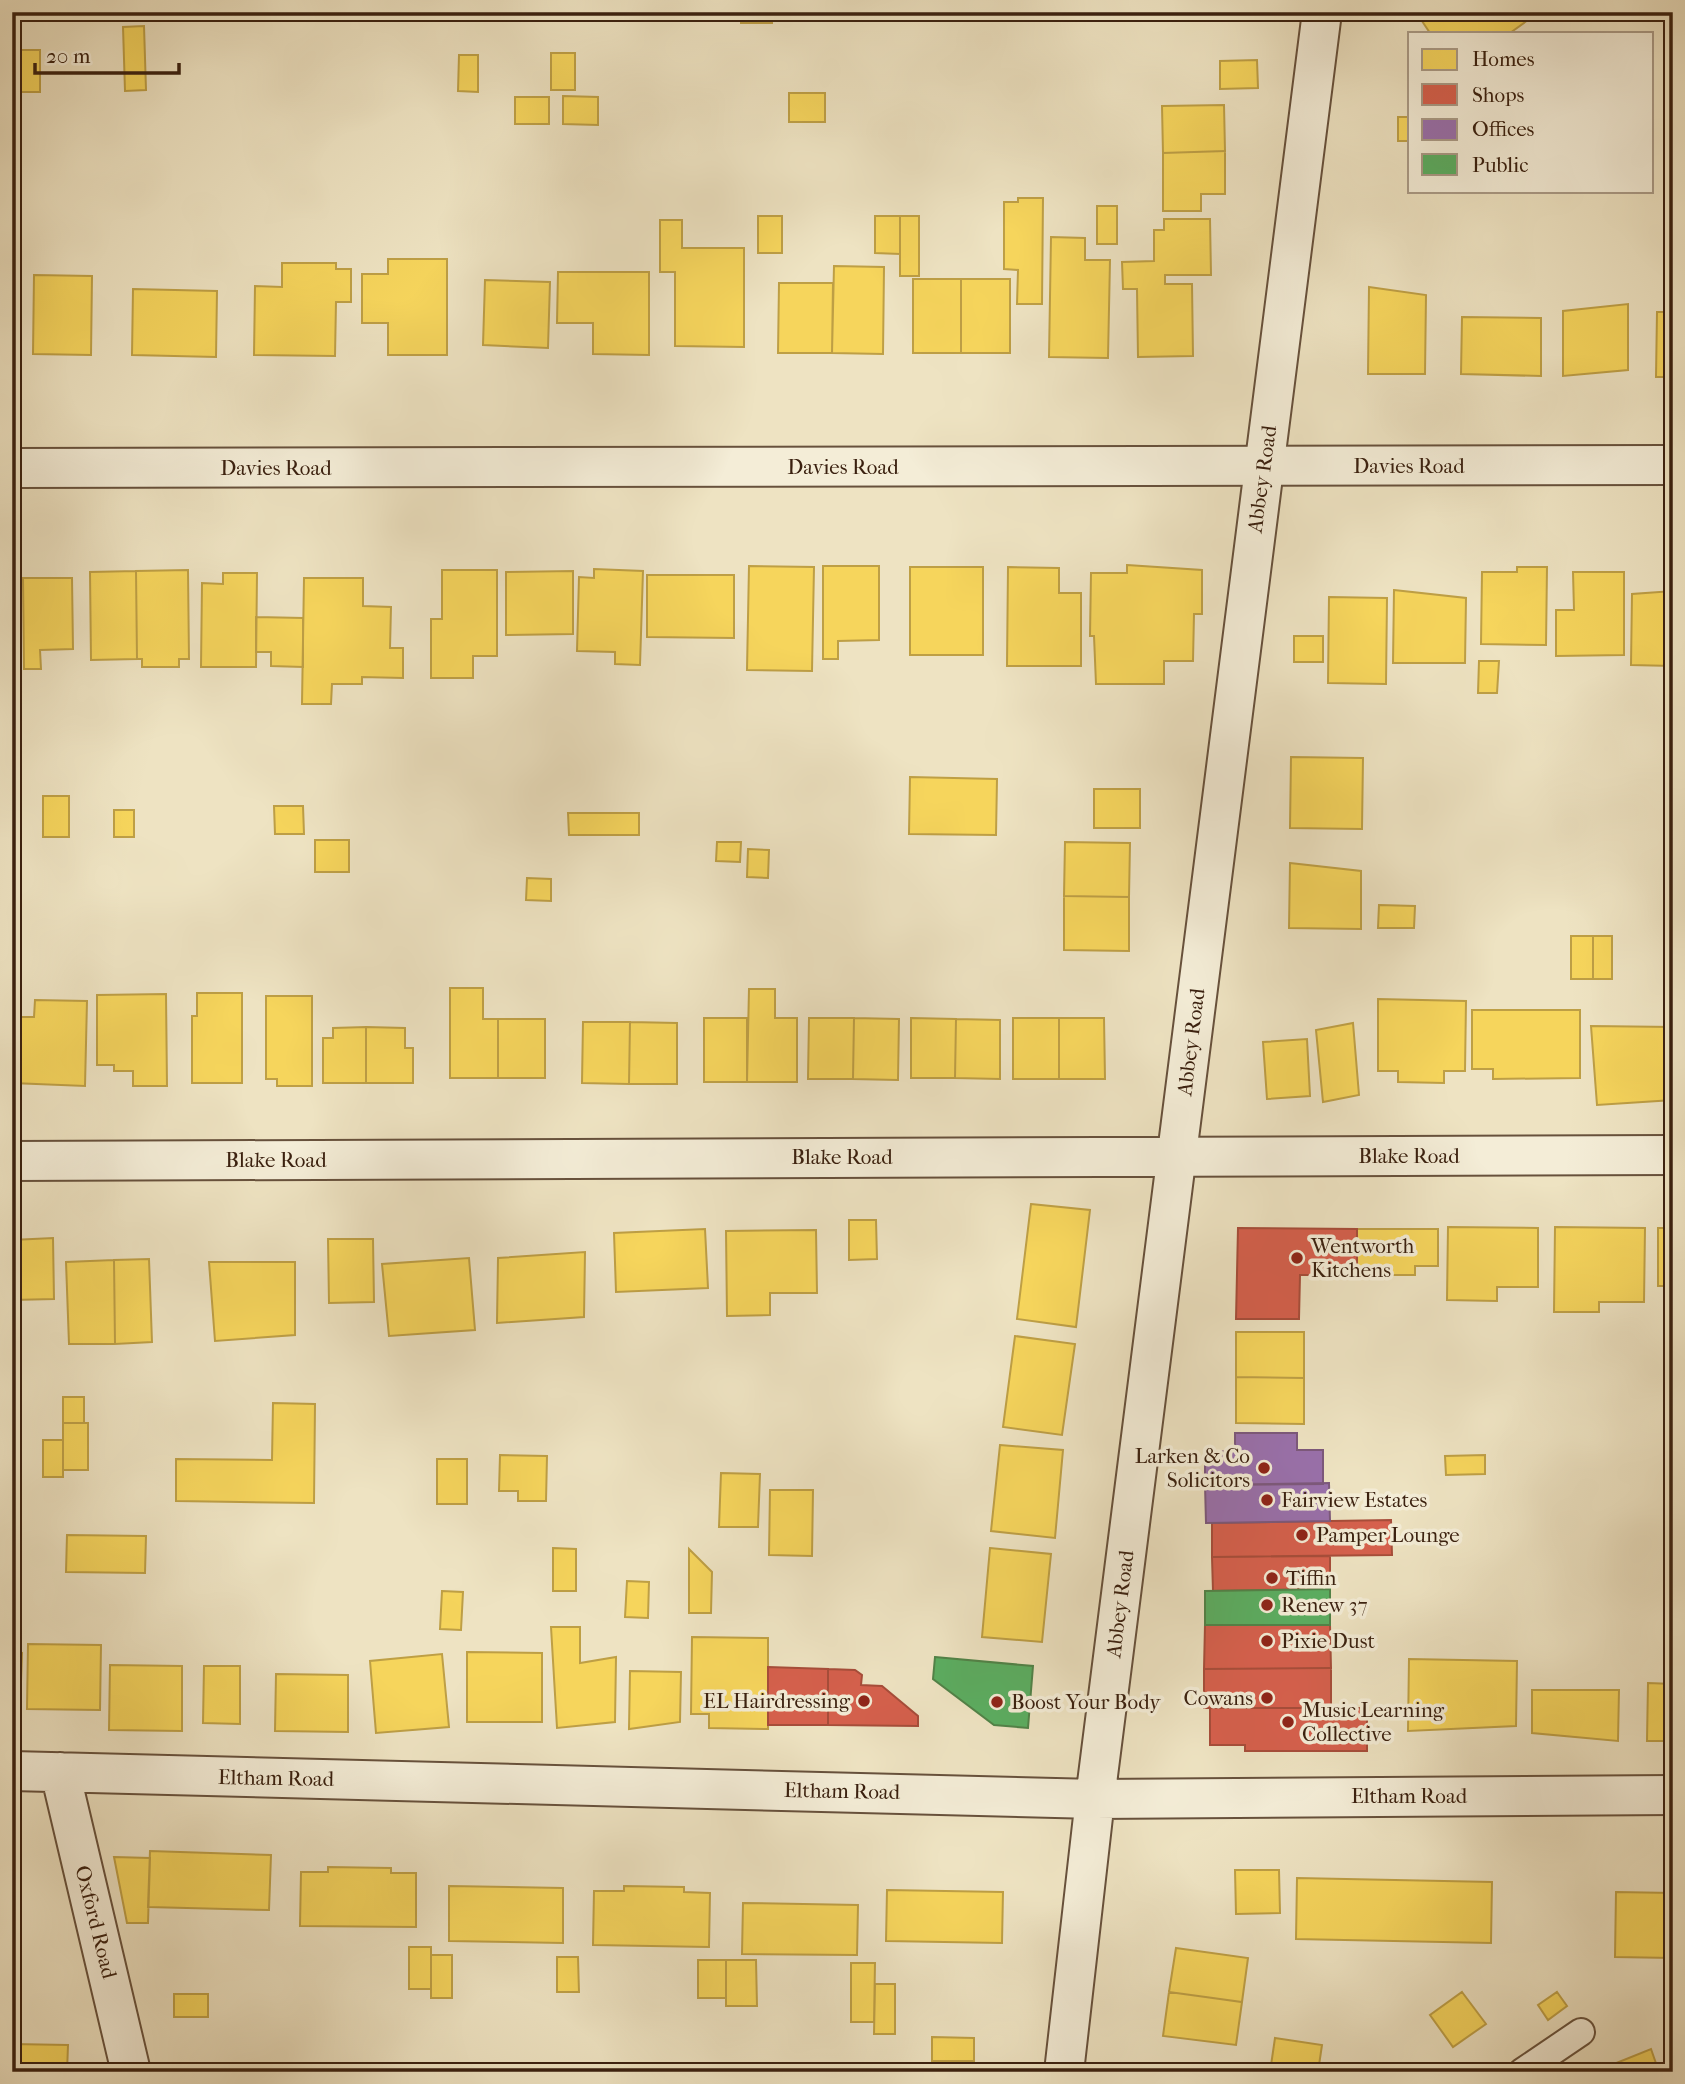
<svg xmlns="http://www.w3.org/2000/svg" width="1685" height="2084" viewBox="0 0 1685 2084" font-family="'IM FELL French Canon',serif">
	<rect width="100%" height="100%" fill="#eee3c2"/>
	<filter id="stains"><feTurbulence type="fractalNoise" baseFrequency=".00286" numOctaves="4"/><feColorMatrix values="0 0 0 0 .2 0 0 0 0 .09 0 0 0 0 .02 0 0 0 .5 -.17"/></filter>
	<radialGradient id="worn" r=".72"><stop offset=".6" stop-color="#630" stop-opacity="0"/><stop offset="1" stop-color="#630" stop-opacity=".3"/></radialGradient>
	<!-- homes -->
	<path fill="#f6d55c" stroke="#be9f45" stroke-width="2" d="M741,12H772V23H741Z
		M1416,12H1539L1510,33H1430Z
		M144,26L146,90L125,91L123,27Z
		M12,50H40V92H12Z
		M551,53H575V90H551Z
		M459,55H478V92L458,91Z
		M1257,60L1258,88L1220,89V61Z
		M789,93H825V122H789Z
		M563,96L598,97V125L563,124Z
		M515,97H549V124H515Z
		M1224,105L1225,151L1163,153L1162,106Z
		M1398,117H1410V141H1398Z
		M1225,151V194H1201V211H1163V153Z
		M1018,198H1043L1042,304H1017L1018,270L1004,269V202H1018Z
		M1097,206H1117V244H1097Z
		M758,216H782V253H758Z
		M875,216H900V254L875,253Z
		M900,216H919V276H900Z
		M1164,219H1210L1211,275H1165V284H1192L1193,356L1138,357L1137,289H1123L1122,262L1154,261V230H1164Z
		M660,220H682V248H744V347L675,346V272H660Z
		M1051,237L1085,238V260H1110L1108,358L1049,357Z
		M388,259H447V355H388V323H362V274H388Z
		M282,263H336V269H351V302H336L335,356L254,355L255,286L282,287Z
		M834,266L884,267L883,354L832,353Z
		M558,272H649V355L593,354V323H557Z
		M34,275L92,276L91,355L33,354Z
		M913,279H961V353H913Z
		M961,279H1010V353H961Z
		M485,280L550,282L548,348L483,345Z
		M779,283H833L832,353H778Z
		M1369,287L1426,295L1425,374H1368Z
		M133,289L217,291L216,357L132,355Z
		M1628,304V370L1563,376V311Z
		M1657,312H1673V377H1656Z
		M1462,317L1541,318V376L1461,374Z
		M1127,565L1202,570V614H1194L1193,661H1164V684H1096L1094,636H1090L1091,573H1127Z
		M749,566L814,567L812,671L747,670Z
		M823,566H879V640L838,641V659H823Z
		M910,567H983V655H910Z
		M1008,567L1059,568V593H1081V666H1007Z
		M1517,567H1547L1546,645L1481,644L1482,572H1517Z
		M594,569L643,571L640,665L615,664V652L577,651L579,577L594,578Z
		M188,570L189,659H179V667H142V659H137L136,571Z
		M442,570H497V656H473V678H431V619H442Z
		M136,571L137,659L91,660L90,572Z
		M573,571V634L506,635V572Z
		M1573,572H1624V655L1556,656V610H1574Z
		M223,573H257L256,667H201L202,583L223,584Z
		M647,575H734V638L647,637Z
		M23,578H72L73,649L40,650L41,669H24Z
		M304,578H363V606L391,607L390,648H403V678L362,677V684H332L331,704H302Z
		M1394,590L1466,598L1465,663H1393Z
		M12,591L14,665H12Z
		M1673,591V666L1631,665L1632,594Z
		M1329,597L1387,598L1386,684L1328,683Z
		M256,617L303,618V667L271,666V652H256Z
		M1294,636H1323V662H1294Z
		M1479,661H1499L1497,693H1478Z
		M1291,757L1363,758L1362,829L1290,828Z
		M910,777L997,779L996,835L909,834Z
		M1094,789H1140V828H1094Z
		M43,796H69V837H43Z
		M274,806H303L304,834H275Z
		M114,810H134V837H114Z
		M568,813H639V835H569Z
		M315,840H349V872H315Z
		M717,842H741L740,862L716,861Z
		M1065,842L1130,843L1129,897L1064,896Z
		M748,849L769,850L768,878L747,877Z
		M1290,863L1361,871V929L1289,928Z
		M527,878L551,879V901L526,900Z
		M1064,896L1129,897V951L1064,950Z
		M1379,905L1415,906L1414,928H1378Z
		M1571,936H1593V979H1571Z
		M1593,936H1612V979H1593Z
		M450,988H483V1019H498V1078H450Z
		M749,989H775V1018H797V1082H747Z
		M197,993H242V1083H192V1016H197Z
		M166,994L167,1086H133V1071H114V1065H97V995Z
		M266,996H312V1086H277V1079H266Z
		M1378,999L1466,1001L1465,1071H1444V1083L1398,1082V1071H1378Z
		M35,1000L87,1001L85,1086L12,1083L13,1017H34Z
		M1472,1010H1580V1078L1493,1079V1069H1472Z
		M704,1018H747V1082H704Z
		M809,1018H854L853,1079H808Z
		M854,1018L899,1019L898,1080L853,1079Z
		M911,1018L956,1019L955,1078H911Z
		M1013,1018H1059V1079H1013Z
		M1059,1018H1104L1105,1079H1059Z
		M498,1019H545V1078H498Z
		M956,1019L1000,1020V1079L955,1078Z
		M583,1022H630L629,1084L582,1083Z
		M630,1022L677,1023V1084H629Z
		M1353,1023L1359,1095L1323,1102L1316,1030Z
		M1591,1026L1673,1027V1100L1597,1105Z
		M366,1027V1083H323V1038H333V1028Z
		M366,1027L405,1028V1048H413V1083H366Z
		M1307,1039L1310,1096L1267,1099L1263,1042Z
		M1031,1204L1090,1210L1076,1327L1017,1319Z
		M849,1220H876L877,1259L849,1260Z
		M1448,1227L1538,1228V1287H1497V1301L1447,1300Z
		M1555,1227L1645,1228L1644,1302H1599V1312H1554Z
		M1658,1228H1673V1286H1658Z
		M705,1229L708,1288L616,1292L614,1233Z
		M1357,1229H1438V1266H1415V1275H1357Z
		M816,1230L817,1293H770V1315L727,1316L726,1231Z
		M53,1238L54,1299L12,1300V1240Z
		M328,1239H373L374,1302L329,1303Z
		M585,1252L584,1317L497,1323L498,1258Z
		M469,1258L475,1330L389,1336L382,1264Z
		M149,1259L152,1342L115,1344L114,1260Z
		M114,1260L115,1344H69L66,1262Z
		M209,1262H295V1335L215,1341Z
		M1236,1332H1304V1378L1236,1377Z
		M1015,1336L1075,1344L1062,1435L1003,1427Z
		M1236,1377L1304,1378V1424L1236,1423Z
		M63,1397H84V1423H63Z
		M273,1403L315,1404L314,1503L176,1501V1459L272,1460Z
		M63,1423H88V1470H63Z
		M43,1440H63V1477H43Z
		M1000,1445L1063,1450L1055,1538L991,1531Z
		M500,1455L547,1456L546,1501H518V1491H499Z
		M1485,1455V1474L1446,1475L1445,1456Z
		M437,1459H467V1504H437Z
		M721,1473L760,1474L758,1527H719Z
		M770,1490H813L812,1556L769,1555Z
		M67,1535L146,1536L145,1573L66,1572Z
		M553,1548L576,1549V1591H553Z
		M990,1548L1051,1554L1042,1642L982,1637Z
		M689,1549L712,1572L711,1613H689Z
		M627,1581L649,1582L648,1618L625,1617Z
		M442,1591L463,1592L461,1630L440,1629Z
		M12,1620L13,1652L22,1653L20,1710H12Z
		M551,1627H580V1663L616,1657L615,1722L557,1728Z
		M692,1637L768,1638V1729L709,1728V1714H691Z
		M28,1644L101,1645L100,1710L27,1709Z
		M467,1652L542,1653V1722H467Z
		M442,1654L449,1727L376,1733L370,1661Z
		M1409,1659L1517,1661L1516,1726L1408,1731Z
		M110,1665L182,1666V1731L109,1730Z
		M204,1666H240V1724L203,1723Z
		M630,1671L681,1672L680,1722L629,1729Z
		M276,1674L348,1675V1732L275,1731Z
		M1648,1683L1673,1684V1741H1647Z
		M1532,1690H1619L1618,1741L1532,1733Z
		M150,1851L271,1855L269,1910L148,1907Z
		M114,1857L150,1858L148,1923H127Z
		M328,1867L391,1868V1873H416V1927L300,1926L301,1872H328Z
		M1235,1870H1279L1280,1913L1236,1914Z
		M1297,1878L1492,1882L1491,1943L1296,1939Z
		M449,1886L563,1888V1943L449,1941Z
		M624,1886L684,1887V1892L710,1893L709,1947L593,1945L594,1891H624Z
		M887,1890L1003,1892L1002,1943L886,1941Z
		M1616,1892L1673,1893V1958L1615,1957Z
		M743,1903L858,1905L857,1955L742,1954Z
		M409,1947H431V1989H409Z
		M1176,1948L1248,1958L1242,2002L1169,1992Z
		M431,1955H452V1998H431Z
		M557,1957H578L579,1992H557Z
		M698,1960H726V1998H698Z
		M726,1960H756L757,2006H726Z
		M851,1963H875L874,2022H851Z
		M875,1984H895V2034H874Z
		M1169,1992L1242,2002L1236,2045L1163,2036Z
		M1462,1992L1486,2024L1453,2047L1430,2015Z
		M1557,1992L1567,2006L1548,2020L1538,2005Z
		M174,1994H208V2017H174Z
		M932,2037L974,2038V2061H932Z
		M1275,2038L1322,2045L1318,2072H1270Z
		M12,2044L68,2045L67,2072H12Z
		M1651,2049L1659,2072H1594Z"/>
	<!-- shops -->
	<path fill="#d6604d" stroke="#a74d3a" stroke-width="2" d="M1238,1228L1357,1229V1275H1300L1299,1319H1236Z
		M1391,1520L1392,1555L1212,1557V1523Z
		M1330,1556V1589L1213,1591L1212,1557Z
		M1205,1625H1330L1331,1668L1204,1669Z
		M768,1667L828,1669V1725H768Z
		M1331,1668V1708H1204V1669Z
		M828,1669L855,1670L862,1675L861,1685L882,1686L918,1716V1726L828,1725Z
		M1210,1708H1367V1751H1245V1745H1210Z"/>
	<!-- offices -->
	<path fill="#9970ab" stroke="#7c587c" stroke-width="2" d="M1235,1433H1297V1450H1323V1484L1205,1485V1452L1235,1451Z
		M1329,1483L1330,1521L1206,1523L1205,1485Z"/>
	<!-- public -->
	<path fill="#5aae61" stroke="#508348" stroke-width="2" d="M1330,1589V1625H1205V1591Z
		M935,1657L1033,1666L1028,1728L994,1725L933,1679Z"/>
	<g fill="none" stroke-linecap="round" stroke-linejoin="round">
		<!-- service casing -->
		<g stroke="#67513c" stroke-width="30">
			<path id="service" d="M1522,2072L1581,2032"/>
		</g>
		<!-- minor casing -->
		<g stroke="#67513c" stroke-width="42">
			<path id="minor" d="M12,1161L1673,1155
				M12,1771L1095,1799L1673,1795
				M60,1772L131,2072
				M1064,2072L1095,1799L1322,12"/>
		</g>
		<!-- tertiary casing -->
		<g stroke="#67513c" stroke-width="42">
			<path id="tertiary" d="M12,468L1673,465"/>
		</g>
		<!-- service -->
		<use href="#service" stroke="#f4edd7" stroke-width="26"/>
		<!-- minor -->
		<use href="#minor" stroke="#f4edd7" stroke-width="38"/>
		<!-- tertiary -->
		<use href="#tertiary" stroke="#f4edd7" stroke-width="38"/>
	</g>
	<!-- markers -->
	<g fill="#8f2418" stroke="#f4edd7" stroke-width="2.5">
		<circle cx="1297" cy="1258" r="7"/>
		<circle cx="1264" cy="1468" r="7"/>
		<circle cx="1267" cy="1500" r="7"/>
		<circle cx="1302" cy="1535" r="7"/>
		<circle cx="1272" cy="1578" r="7"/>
		<circle cx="1267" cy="1605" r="7"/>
		<circle cx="1267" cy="1641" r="7"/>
		<circle cx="1267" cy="1698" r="7"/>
		<circle cx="864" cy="1701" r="7"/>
		<circle cx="997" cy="1702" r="7"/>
		<circle cx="1288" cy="1722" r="7"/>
	</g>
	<g text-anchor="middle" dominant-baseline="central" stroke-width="7" stroke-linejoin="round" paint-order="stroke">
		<!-- street labels -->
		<g font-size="21" fill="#3a200f" stroke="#f4edd7">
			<text x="1409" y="466">Davies Road</text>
			<text x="843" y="467">Davies Road</text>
			<text x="276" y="468">Davies Road</text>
			<text transform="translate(1262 479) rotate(-82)">Abbey Road</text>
			<text transform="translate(1191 1042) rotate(-83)">Abbey Road</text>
			<text x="1409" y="1156">Blake Road</text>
			<text x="842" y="1157">Blake Road</text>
			<text x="276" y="1160">Blake Road</text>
			<text transform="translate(1120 1604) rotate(-83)">Abbey Road</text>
			<text transform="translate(276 1778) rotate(1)">Eltham Road</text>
			<text transform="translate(842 1791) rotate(1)">Eltham Road</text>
			<text x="1409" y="1796">Eltham Road</text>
			<text transform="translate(96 1922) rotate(76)">Oxford Road</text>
		</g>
		<!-- poi labels -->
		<g font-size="21" fill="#3a200f" stroke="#f4edd7" text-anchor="start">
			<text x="1311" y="1246">Wentworth<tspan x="1311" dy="24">Kitchens</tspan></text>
			<text x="1250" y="1456" text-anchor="end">Larken &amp; Co<tspan x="1250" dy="24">Solicitors</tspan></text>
			<text x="1281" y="1500">Fairview Estates</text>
			<text x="1316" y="1535">Pamper Lounge</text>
			<text x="1286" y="1578">Tiffin</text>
			<text x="1281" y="1605">Renew 37</text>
			<text x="1281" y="1641">Pixie Dust</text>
			<text x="1253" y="1698" text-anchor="end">Cowans</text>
			<text x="850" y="1701" text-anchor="end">EL Hairdressing</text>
			<text x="1011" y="1702">Boost Your Body</text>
			<text x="1302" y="1710">Music Learning<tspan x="1302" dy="24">Collective</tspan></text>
		</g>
	</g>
	<!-- margin -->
	<rect width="1685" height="2084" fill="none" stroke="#eee3c2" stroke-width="42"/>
	<rect x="14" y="14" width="1657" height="2056" fill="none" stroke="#3a200f" stroke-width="3.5"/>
	<rect x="21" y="21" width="1643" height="2042" fill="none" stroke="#3a200f" stroke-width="2"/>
	<!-- legend -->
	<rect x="1408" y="32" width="245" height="161" fill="#f4edd7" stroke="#aa9b87" stroke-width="2"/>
	<rect x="1422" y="49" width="35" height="21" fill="#f6d55c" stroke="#aa9b87" stroke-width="2"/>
	<text x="1472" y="66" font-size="21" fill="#3a200f">Homes</text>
	<rect x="1422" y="84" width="35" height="21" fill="#d6604d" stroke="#aa9b87" stroke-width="2"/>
	<text x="1472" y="102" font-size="21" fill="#3a200f">Shops</text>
	<rect x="1422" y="119" width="35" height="21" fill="#9970ab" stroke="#aa9b87" stroke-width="2"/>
	<text x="1472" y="136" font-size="21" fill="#3a200f">Offices</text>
	<rect x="1422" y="154" width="35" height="21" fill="#5aae61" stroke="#aa9b87" stroke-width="2"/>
	<text x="1472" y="172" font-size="21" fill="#3a200f">Public</text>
	<!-- scale -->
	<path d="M35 63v10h144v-10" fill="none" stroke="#3a200f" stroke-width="3.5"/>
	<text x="46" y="63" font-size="21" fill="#3a200f" stroke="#f4edd7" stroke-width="5" paint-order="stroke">20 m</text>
	<rect width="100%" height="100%" filter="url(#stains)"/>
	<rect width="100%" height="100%" fill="url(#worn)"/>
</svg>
